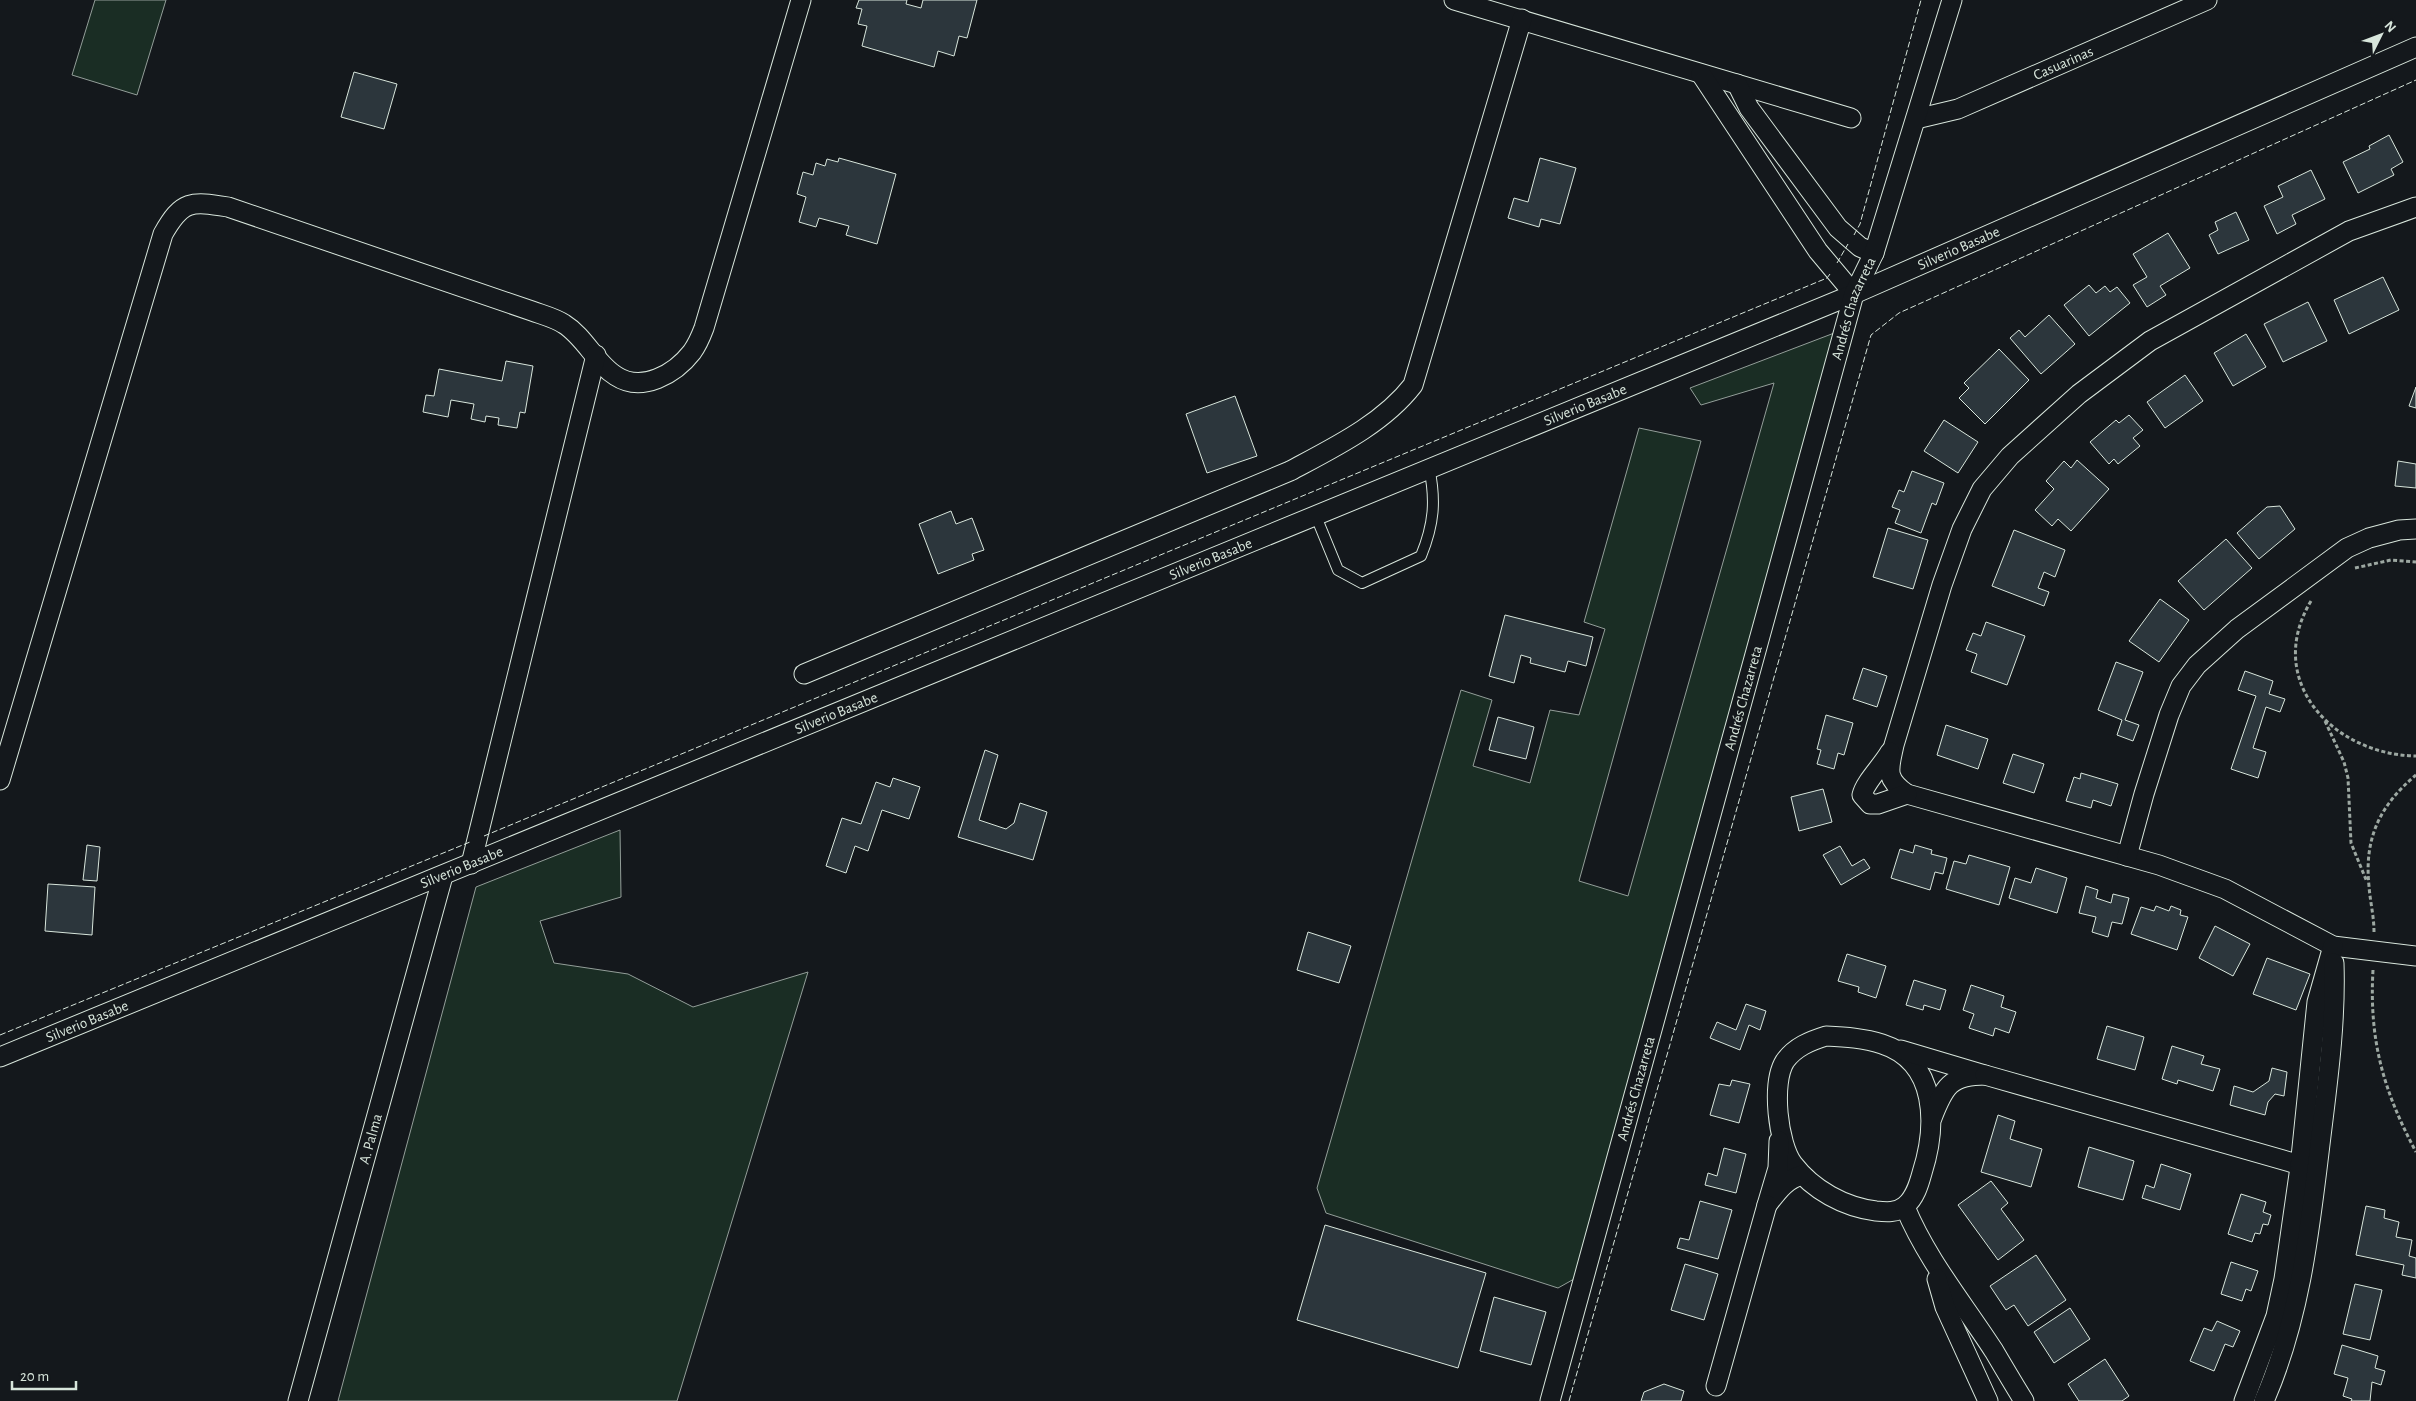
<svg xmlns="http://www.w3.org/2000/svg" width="2416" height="1401" viewBox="0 0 2416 1401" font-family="'Alegreya Sans',sans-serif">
	<rect width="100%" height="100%" fill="#14181c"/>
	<!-- green -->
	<path fill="#1a2d24" stroke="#939e99" d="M95,0H166L137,95L72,75Z
		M1850,327L1583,1274L1558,1288L1326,1213L1317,1188L1461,690L1492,700L1473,766L1530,783L1550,710L1579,715L1605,629L1584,622L1639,428L1701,441L1579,881L1628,896L1774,383L1701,405L1690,388Z
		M620,830L621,897L540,921L554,963L628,974L693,1007L808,972L677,1401H338L476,887Z"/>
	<!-- building -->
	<path fill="#2c363c" stroke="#d8e6dc" d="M859,0H907L906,4L921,8L923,0H977L967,38L959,36L954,56L938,51L934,67L862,46L867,26L858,24L862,9L856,8Z
		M354,72L397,84L384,129L341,117Z
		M2389,135L2403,162L2391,169L2394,175L2358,193L2343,162L2370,149L2369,146Z
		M839,158L896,174L877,244L846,235L849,226L819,218L816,227L799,222L806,197L797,194L803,172L813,175L816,163L825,166L827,159L838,162Z
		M1540,158L1576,168L1560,224L1541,219L1539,227L1508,218L1514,198L1528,202Z
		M2311,170L2325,199L2292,215L2296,224L2277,234L2264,206L2283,197L2278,186Z
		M2236,212L2249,240L2218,254L2209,235L2218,230L2215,222Z
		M2168,233L2190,268L2160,286L2166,295L2147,307L2133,285L2147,277L2133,254Z
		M2383,277L2399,310L2349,334L2334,300Z
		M2089,285L2096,293L2105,286L2110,292L2117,287L2130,303L2089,336L2064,305Z
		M2308,302L2327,341L2283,362L2264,324Z
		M2049,315L2075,344L2041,374L2010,338L2019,330L2025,337Z
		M2246,334L2266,367L2233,386L2214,353Z
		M1999,349L2029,380L1985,424L1959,398L1969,388L1964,383Z
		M506,361L533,366L525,413L520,412L517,428L498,425L499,418L486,416L485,422L471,419L474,404L451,400L448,417L423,412L426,395L434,396L439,369L502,381Z
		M2185,375L2203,401L2165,428L2147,402Z
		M2416,387V408L2409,406Z
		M1235,396L1257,456L1207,473L1186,414Z
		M2129,415L2143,430L2133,438L2140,446L2118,464L2114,459L2109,464L2090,442L2116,420L2119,423Z
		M1944,420L1978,442L1958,473L1924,451Z
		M2077,460L2109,489L2071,531L2058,519L2052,526L2035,510L2054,489L2046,481L2064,461L2071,468Z
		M2398,461L2416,464V488L2395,486Z
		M1912,471L1944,483L1936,505L1932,503L1921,533L1895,523L1900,510L1892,507L1899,490L1904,492Z
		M2280,506L2295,529L2259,559L2237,533L2267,507Z
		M951,511L956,524L972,518L984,550L972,554L974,560L938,574L919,524Z
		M1888,528L1928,540L1913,589L1873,577Z
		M2014,530L2065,550L2055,577L2044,572L2038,588L2049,592L2044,606L1992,586Z
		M2226,539L2252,568L2204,610L2178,581Z
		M2160,599L2189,620L2159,662L2129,641Z
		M1505,615L1593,637L1586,666L1568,661L1565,672L1530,663L1531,658L1521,655L1514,683L1489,676Z
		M1986,622L2025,636L2007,685L1971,672L1977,654L1966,650L1973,633L1981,636Z
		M2116,662L2143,672L2125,720L2139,725L2133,741L2117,735L2122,720L2098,710Z
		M1863,668L1887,676L1877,707L1853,699Z
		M2245,671L2273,681L2269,694L2285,699L2280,712L2266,707L2253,748L2266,752L2258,778L2231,769L2256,696L2238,690Z
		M1826,715L1853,723L1844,755L1838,753L1834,769L1817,764L1821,750L1817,749Z
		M1498,717L1534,727L1526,759L1489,750Z
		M1946,725L1988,739L1978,769L1937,755Z
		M985,750L998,755L979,820L1006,829L1014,823L1020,803L1047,812L1033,860L958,837Z
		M2013,754L2044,764L2034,793L2003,783Z
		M2081,773L2118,784L2111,806L2093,800L2091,808L2066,801L2074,777L2080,779Z
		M893,778L920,787L909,819L882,810L868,851L855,846L846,873L826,866L842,818L861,824L876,782L890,787Z
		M1823,789L1832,822L1799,831L1791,797Z
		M87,845L100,847L97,881L83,880Z
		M1915,845L1932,850L1931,854L1947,858L1943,874L1935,872L1930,890L1891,878L1900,849L1913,853Z
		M1840,846L1852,866L1864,859L1870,868L1841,885L1823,855Z
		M1969,855L2010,867L1999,905L1946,889L1954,861L1966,864Z
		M2036,868L2067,878L2057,913L2009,898L2015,878L2031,883Z
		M48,884L95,887L92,935L45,931Z
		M2086,886L2098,890L2096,898L2111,903L2113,894L2129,898L2122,924L2112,922L2108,937L2092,932L2096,917L2079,913Z
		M2156,906L2169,911L2171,906L2181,910L2180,915L2188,917L2177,950L2131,934L2141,907L2154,911Z
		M2215,926L2250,944L2233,976L2199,958Z
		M1308,932L1351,946L1339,983L1297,970Z
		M1847,954L1886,966L1876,998L1858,992L1859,987L1838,981Z
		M2267,958L2310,974L2296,1010L2253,994Z
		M1914,980L1946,990L1940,1010L1924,1005L1923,1010L1906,1005Z
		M1971,985L2004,996L2001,1007L2016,1012L2009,1033L1995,1028L1993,1036L1969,1028L1974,1014L1963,1010Z
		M1746,1004L1766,1011L1760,1030L1749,1025L1740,1050L1710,1038L1717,1022L1736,1030Z
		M2107,1026L2144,1037L2135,1070L2097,1059Z
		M2172,1046L2204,1056L2201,1064L2220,1069L2213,1091L2178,1080L2177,1084L2162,1079Z
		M2272,1068L2287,1072L2284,1096L2275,1094L2268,1102L2265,1115L2230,1105L2234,1086L2253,1092L2269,1081Z
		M1732,1080L1750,1084L1739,1123L1710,1115L1719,1084L1730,1086Z
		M1998,1115L2015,1121L2010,1139L2042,1149L2031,1187L1981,1172Z
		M2089,1147L2134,1161L2123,1200L2078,1187Z
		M1724,1148L1746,1154L1736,1193L1705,1185L1708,1173L1717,1176Z
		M2161,1164L2191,1174L2180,1210L2142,1198L2146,1185L2154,1188Z
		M1991,1181L2008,1203L2001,1209L2024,1240L1998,1260L1958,1205Z
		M2241,1194L2266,1202L2263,1212L2271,1215L2268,1225L2263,1224L2260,1234L2255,1233L2252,1242L2228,1234Z
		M1700,1201L1732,1210L1718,1259L1677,1248L1680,1238L1689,1240Z
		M2366,1206L2385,1210L2384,1218L2399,1222L2396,1237L2412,1240L2409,1256L2416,1258V1278L2402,1275L2404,1265L2356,1255Z
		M1325,1225L1486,1273L1458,1368L1297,1320Z
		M2036,1255L2066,1300L2028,1326L2014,1305L2006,1310L1990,1286Z
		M2231,1262L2258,1271L2251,1291L2246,1289L2242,1301L2221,1294Z
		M1685,1264L1718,1274L1704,1320L1671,1310Z
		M2355,1284L2382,1290L2370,1340L2343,1334Z
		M1494,1297L1546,1312L1531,1365L1480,1351Z
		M2070,1308L2090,1339L2054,1363L2034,1332Z
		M2217,1321L2240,1331L2233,1347L2225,1344L2214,1371L2190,1361L2204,1328L2212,1331Z
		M2342,1345L2378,1356L2375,1368L2385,1371L2381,1385L2372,1382L2370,1401H2351L2352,1399L2343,1396L2348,1378L2334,1374Z
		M2105,1359L2129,1396L2122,1401H2079L2068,1384Z
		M1664,1384L1684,1391L1681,1401H1641L1644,1392Z"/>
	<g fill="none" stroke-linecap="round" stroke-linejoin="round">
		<!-- lane casing -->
		<g stroke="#d8e6dc" stroke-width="12">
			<path id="lane" d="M1315,514L1338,570L1362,583L1421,556C1434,524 1436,501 1429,467"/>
		</g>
		<!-- street casing -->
		<g stroke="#d8e6dc" stroke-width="21">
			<g id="street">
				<path d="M1454,0L1851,118"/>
				<path d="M1701,74L1818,251L1854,294"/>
				<path d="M1737,84L1749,108L1838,228L1860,247L1874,253"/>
				<path id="s1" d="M1916,119L1958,109L2207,0"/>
				<path d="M2416,207L2349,231L2150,341L2079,394L2010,456L1982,489L1962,529L1942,585L1894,745C1889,769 1884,778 1907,794L2159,865L2225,889L2333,946L2416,956"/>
				<path d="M804,674L1290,471C1333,448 1383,424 1413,385L1522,19"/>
				<path d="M1890,752C1882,766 1865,782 1862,795L1870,804H1878L1907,794"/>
				<path d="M0,780L163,234C182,200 191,201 228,207L532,311C543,315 555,318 564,324C585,337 596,364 616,376C642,393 675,374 692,352C697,345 701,336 704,328L801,0"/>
				<path d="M2127,856L2144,794L2169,715L2181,686L2197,665L2237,629L2347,548L2369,538L2399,530L2416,529"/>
				<path d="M471,864L596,355"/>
				<path d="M1826,1036C1845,1037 1864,1038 1882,1044C1938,1062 1937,1126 1922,1173C1919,1184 1915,1198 1905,1206C1897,1213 1886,1212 1876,1211C1844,1207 1813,1190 1793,1164C1778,1144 1771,1083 1785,1061C1795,1047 1810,1041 1826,1036Z"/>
				<path d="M1901,1050L1985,1075C1950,1075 1944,1087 1932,1118"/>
				<path id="s2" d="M0,1057L1854,294L2416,47"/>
				<path d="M1985,1075L2311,1168"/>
				<path d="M1779,1141L1778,1168L1767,1205C1778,1191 1785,1180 1802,1175"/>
				<path d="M1905,1207C1927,1260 1963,1303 1994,1351C2004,1368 2014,1385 2024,1401"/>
				<path d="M1937,1279L1945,1307L1988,1401"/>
				<path d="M1716,1386L1767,1205"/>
				<path id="s3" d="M298,1401L443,876"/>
				<path id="s4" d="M1550,1401L1854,294L1874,253L1952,0"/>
				<path d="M2244,1401L2276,1316L2284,1279L2300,1167L2317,1002L2333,946"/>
				<path d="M2264,1401C2301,1317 2310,1227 2321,1136C2328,1079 2336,1021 2334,963"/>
			</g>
		</g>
		<!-- path -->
		<path stroke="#9da8a2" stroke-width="3" stroke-dasharray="4 2.5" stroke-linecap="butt" d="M2355,568L2391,560L2416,562
			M2311,601C2263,681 2334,755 2416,756
			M2325,721L2344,762L2348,778L2351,843L2367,882
			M2374,932C2374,916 2370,901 2369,886C2364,838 2380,805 2416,775
			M2373,970C2369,1040 2383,1090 2416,1152"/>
		<!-- lane -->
		<use href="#lane" stroke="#14181c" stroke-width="10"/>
		<!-- street -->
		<use href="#street" stroke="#14181c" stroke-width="19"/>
		<!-- fence -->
		<path stroke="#d8e6dc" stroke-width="1" stroke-dasharray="6 2.5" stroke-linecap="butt" d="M1854,235L1860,224L1921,0
			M1837,263L1848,244
			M484,836L1827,278L1830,274
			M0,1035L470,842
			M1569,1401L1871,335L1899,313L2416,80"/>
	</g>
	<g text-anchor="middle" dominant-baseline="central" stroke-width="4" stroke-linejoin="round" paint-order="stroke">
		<!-- street labels -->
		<g font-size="15" fill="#d8e6dc" stroke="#14181c">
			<text stroke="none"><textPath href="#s1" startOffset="158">Casuarinas</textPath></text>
			<text stroke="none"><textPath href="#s2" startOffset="2119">Silverio Basabe</textPath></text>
			<text stroke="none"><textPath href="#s4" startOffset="1134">Andrés Chazarreta</textPath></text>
			<text stroke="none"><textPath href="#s2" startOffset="1714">Silverio Basabe</textPath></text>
			<text stroke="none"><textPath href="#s2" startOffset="1309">Silverio Basabe</textPath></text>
			<text stroke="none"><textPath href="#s4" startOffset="729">Andrés Chazarreta</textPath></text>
			<text stroke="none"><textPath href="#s2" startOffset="904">Silverio Basabe</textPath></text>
			<text stroke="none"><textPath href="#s2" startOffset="499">Silverio Basabe</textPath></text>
			<text stroke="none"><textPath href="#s2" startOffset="94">Silverio Basabe</textPath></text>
			<text stroke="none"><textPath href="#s4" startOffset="324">Andrés Chazarreta</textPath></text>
			<text stroke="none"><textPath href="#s3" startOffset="272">A. Palma</textPath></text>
		</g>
	</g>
	<!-- north arrow -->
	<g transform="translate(2381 35) rotate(48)" stroke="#14181c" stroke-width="4" paint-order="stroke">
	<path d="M0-4L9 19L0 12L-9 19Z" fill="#d8e6dc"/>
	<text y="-8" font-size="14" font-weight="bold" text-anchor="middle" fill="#d8e6dc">N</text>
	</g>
	<!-- scale -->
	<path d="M12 1381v8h64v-8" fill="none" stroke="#d8e6dc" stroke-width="2.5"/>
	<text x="20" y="1381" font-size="15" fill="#d8e6dc" stroke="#14181c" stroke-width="4" paint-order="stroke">20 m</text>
</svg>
